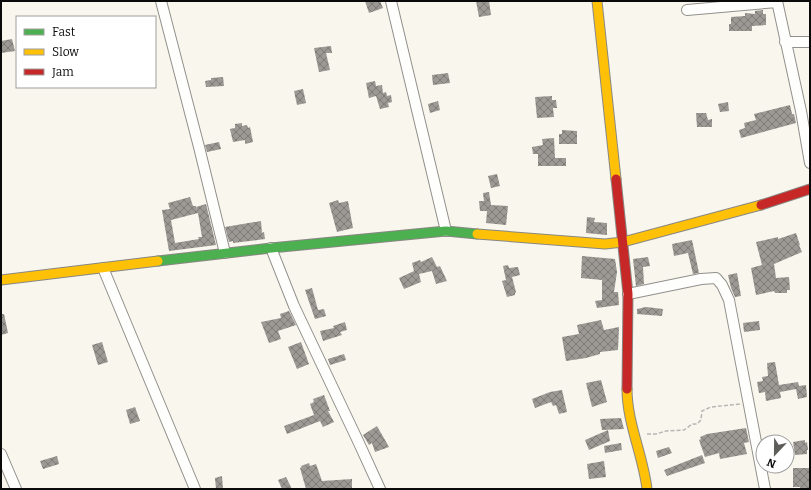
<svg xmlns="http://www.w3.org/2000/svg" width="811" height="490" viewBox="0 0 811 490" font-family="Bitter,serif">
	<defs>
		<pattern id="building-cross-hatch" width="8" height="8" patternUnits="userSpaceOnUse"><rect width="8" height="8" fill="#9c9894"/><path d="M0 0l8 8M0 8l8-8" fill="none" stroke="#7d7a77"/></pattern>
	</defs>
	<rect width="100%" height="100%" fill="#f9f6ed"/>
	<!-- building -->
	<path fill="url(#building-cross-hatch)" fill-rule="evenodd" d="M365,1H380L383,8L369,13Z
		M476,1H489L491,15L479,17Z
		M763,10V14H766V25L752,26V31H729V24H731V17L745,16V13L755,14V11Z
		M12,39L15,51L1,53V41Z
		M331,46L332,53H326L330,70L319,72L314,48Z
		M448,73L450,83L433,85L432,75Z
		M223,77L224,86L206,87L205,81L211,80V78Z
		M375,81L376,86L382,85L383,93L386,92L387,96L391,95L392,102L388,103L389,107L380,109L376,96L369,98L366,83Z
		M303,89L306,103L297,105L294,91Z
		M552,96V100H556L557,108H553L554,117L537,118L535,97Z
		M438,101L440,110L430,113L428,104Z
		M728,102L729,111L720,112L718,104Z
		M790,105L792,114H794L796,123L741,138L739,130L745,128L744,123L756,120L754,114Z
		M696,113H706L708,120L712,119V127H697Z
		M242,123V126L247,125L248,128L250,127L253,142L245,144V140L233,142L230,129L235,128V124Z
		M562,130L577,131V144H559V134H562Z
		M554,138L555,158H566V166H538V154H533L532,147L543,145L542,139Z
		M219,142L221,149L207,152L205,145Z
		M497,174L500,186L491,188L488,176Z
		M489,192L491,205L508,206L506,225L486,223L487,211H480L479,201H484L483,193Z
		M190,197L193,206H196L197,213L196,207L206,204L216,245L169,251L162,210L170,209L168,203ZM198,213L202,237H198L199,239L175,243L171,220Z
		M338,200L339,203L348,201L353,228L337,232L329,203Z
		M587,217L595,218L594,222L607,223V235L586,233Z
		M261,221L262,233L264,232L265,239L233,243V241L229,242L225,227Z
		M796,233L800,245H799L802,252L774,264L776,278L789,277L790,290H787V293H775L774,291L756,295L751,268L762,265L756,242L778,237V239Z
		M692,240L699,273L693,274L688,253L674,256L672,244Z
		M582,256L615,259L617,272L614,292H618L619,305L597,308L595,301L602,300V280L581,278Z
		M432,257L437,267L440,266L447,281L436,284L432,271L419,274L421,282L404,289L399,278L414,271L412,263L420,260L421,262Z
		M648,257L650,266L643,267L644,284L636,286L633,259Z
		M508,265L509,268L518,267L520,275L512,277L516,292L515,293V295L507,297L502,281L506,280L503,266Z
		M737,273L741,296L735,297L731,288L728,275Z
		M312,288L318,310L324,309L326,316L315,319L305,290Z
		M646,307L663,309L662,316L637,314V309Z
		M289,311L296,325L278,331L281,339L269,343L261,322L281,318L280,314Z
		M1,314H4L8,333L1,335Z
		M601,320L604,330L619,327L618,350L600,352V354L586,358L566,361L562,337L579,334L577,325Z
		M759,321L760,330L744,332L743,323Z
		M345,322L347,330L340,332L342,335L323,341L320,331L334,328L333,326Z
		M102,342L108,362L98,365L92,345Z
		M301,342L309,364L297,369L288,347Z
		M344,354L346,360L330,365L328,359Z
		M775,362L779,385L798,382L799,386L806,385L807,397L798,399L796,389L780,392L781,398L766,401L765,392L759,393L757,382L763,381L762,377L768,376L767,363Z
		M601,380L607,402L592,407L586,383Z
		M562,390L567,412L559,414L556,405L553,406L551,402L535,408L532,399L550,392Z
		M324,395L330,411H328L334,422L323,427L320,421L287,434L284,426L314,415L310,404L314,402L313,399Z
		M135,407L140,421L130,424L126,410Z
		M621,418L624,429L602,430L600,419Z
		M377,426L389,447L375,452L372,443L369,445L363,435Z
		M746,428L749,442L744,443L747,454L720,459L719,453L705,457L699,440L701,439L700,437L707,434Z
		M608,430L610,441L589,450L585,440Z
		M805,440V443L807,442L808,450H807V454L795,455L793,442Z
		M621,443L622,450L605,453L604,446Z
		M669,447L672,453L658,458L656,451Z
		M702,455L705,463L667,476L664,470Z
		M57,456L59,464L43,469L40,461Z
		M604,461L606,477L589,479L587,464Z
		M309,463L310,466L316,464L322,481L352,479V489H306L300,468L302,467L301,466Z
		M793,468H810V489H801L800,487H793Z
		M222,476L223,489H216L215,478Z
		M286,477L292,489H282L278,480Z"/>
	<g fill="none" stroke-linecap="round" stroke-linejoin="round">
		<!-- street casing -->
		<g stroke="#92908c" stroke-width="12">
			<path id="street" d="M161,1L199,147L225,253
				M391,1L446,231
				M777,1L801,111L810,163
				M687,10L777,2
				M785,42H810
				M271,248L294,306L358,441L380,489
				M103,268L195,489
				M628,294L701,279L716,278L722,285L729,300L765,489
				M1,454L16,489"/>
		</g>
		<!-- fast casing -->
		<g stroke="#888783" stroke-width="11">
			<path id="fast" d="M158,261L271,248L446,231L477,234"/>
		</g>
		<!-- slow casing -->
		<g stroke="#888783" stroke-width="11">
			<path id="slow" d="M597,1L616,179
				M477,234L605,244L623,242L761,205
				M1,280L158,261
				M627,389C627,423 643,455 647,489"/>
		</g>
		<!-- jam casing -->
		<g stroke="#888783" stroke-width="11">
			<path id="jam" d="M616,179L628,294L627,389
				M761,205L810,189"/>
		</g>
		<!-- path -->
		<path stroke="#b7b6b5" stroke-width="1.5" stroke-dasharray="4 2" stroke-linecap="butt" d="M647,434H656L666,431L684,430L692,424H697L701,420L702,411L711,407L740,404"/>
		<!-- street -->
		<use href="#street" stroke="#fefefc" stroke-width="10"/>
		<!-- fast -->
		<use href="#fast" stroke="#4caf50" stroke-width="9"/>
		<!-- slow -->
		<use href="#slow" stroke="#ffc107" stroke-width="9"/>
		<!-- jam -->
		<use href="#jam" stroke="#c62828" stroke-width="9"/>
	</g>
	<!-- border -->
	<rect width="811" height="490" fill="none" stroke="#0a0a0a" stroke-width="4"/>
	<!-- legend -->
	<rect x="16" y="16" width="140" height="72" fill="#ffffff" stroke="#9d9d9d"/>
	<rect x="24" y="29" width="20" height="6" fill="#4caf50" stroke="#9d9d9d"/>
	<text x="52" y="36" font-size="12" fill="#0a0a0a">Fast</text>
	<rect x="24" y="49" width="20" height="6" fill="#ffc107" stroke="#9d9d9d"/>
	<text x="52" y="56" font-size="12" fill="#0a0a0a">Slow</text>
	<rect x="24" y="69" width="20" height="6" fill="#c62828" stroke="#9d9d9d"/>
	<text x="52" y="76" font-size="12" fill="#0a0a0a">Jam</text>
	<!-- north arrow -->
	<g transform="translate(775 454) rotate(202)"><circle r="19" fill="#ffffff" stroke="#9d9d9d"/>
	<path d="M0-3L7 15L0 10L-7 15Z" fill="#5e5d59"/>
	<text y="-6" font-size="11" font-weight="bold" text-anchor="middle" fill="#0a0a0a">N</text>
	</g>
</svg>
